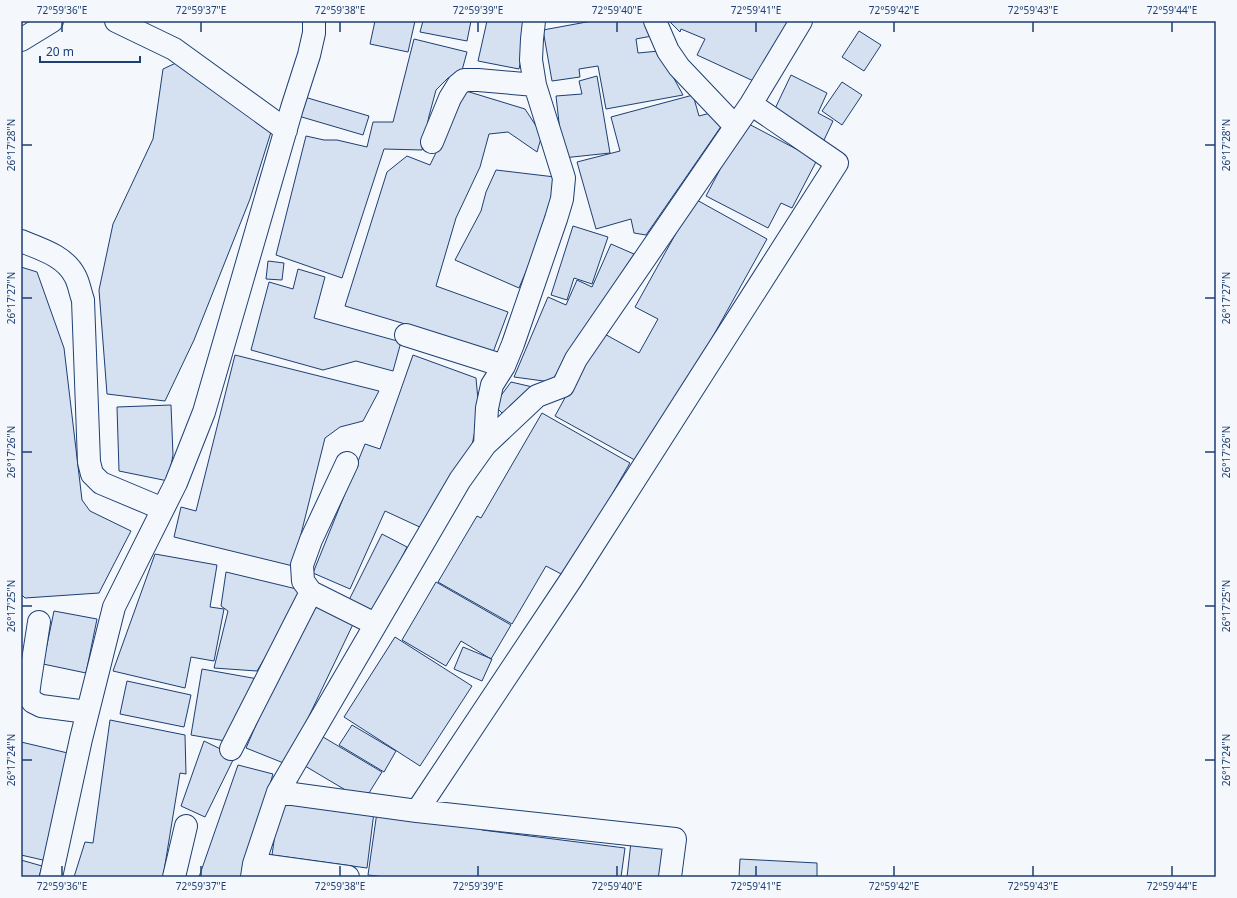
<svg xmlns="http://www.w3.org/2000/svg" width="1237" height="898" viewBox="0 0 1237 898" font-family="'Noto Sans',sans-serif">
	<rect width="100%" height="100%" fill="#f4f7fb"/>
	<!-- building -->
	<path fill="#d5e0f0" stroke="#1d3f73" d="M375,21H415L408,52L370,44Z
		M423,21H471L467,41L420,32Z
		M487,21H529L519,69L478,61Z
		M592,21H650L657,35L636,39L638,53L659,51L683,95L606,109L598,66L579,69L580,77L552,81L543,30Z
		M669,21H788L760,84L697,55L705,39L681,29L680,32Z
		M859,31L881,45L864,71L842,57Z
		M414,39L467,52L461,74L448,78L436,90L429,116L422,150L384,149L342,278L276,255L306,136L324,140H337L367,147L373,122H393Z
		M178,62L271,132L250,199L194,340L165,401L107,394L99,290L113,224L153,139L163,69Z
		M791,75L827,93L818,113L833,121L824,140L772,115Z
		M597,76L610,153L563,158L556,96L582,94L579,81Z
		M842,82L862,95L842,125L822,111Z
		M466,91L525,109L542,135L537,152L508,132L489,134L480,167L456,218L436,286L508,312L492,355L442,335L345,306L387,172L407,156L430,165Z
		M693,95L699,116L718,111L722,125L646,235L634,233L631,219L596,229L577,162L620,151L611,117Z
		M301,96L369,116L363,135L295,115Z
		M745,122L817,160L792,208L781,203L768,228L706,196Z
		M496,170L555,177L546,224L519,288L455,260L481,211L486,192Z
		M695,199L767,239L642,464L555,416L601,332L639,353L658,319L635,307Z
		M573,226L608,237L592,284L574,278L567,300L551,295Z
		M611,244L634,254L551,382L514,377L548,297L566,305L577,280L592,287Z
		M268,261L284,263L282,280L266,279Z
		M21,267L37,272L64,348L82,500L90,511L131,531L99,593L25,598L21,594Z
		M298,269L325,277L314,318L401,342L393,371L356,361L323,370L251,350L269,282L293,289Z
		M235,355L379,391L363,421L340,427L325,438L293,566L174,537L181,507L196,511Z
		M413,355L476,378L479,411L471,450L424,529L385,511L350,589L313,573L365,444L380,449Z
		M511,382L537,388L508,419L494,405Z
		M171,405L173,455L168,481L119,471L117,407Z
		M542,413L630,463L565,576L546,566L512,624L438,582L477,516L481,518Z
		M382,534L407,547L374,614L348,602Z
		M155,554L217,565L210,607L224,609L214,661L191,657L185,688L113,671Z
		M226,572L305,591L257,671L214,668L228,611L221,606Z
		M436,582L511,625L491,659L461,641L446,666L402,640Z
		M311,599L356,618L286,764L246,748Z
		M54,611L97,619L86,673L43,664Z
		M395,637L472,686L420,766L344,717Z
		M463,647L492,659L482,681L454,669Z
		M202,669L258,679L242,716L235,717L231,742L191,735Z
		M127,681L191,695L184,727L120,714Z
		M110,720L185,735L186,774L180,773L163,877H74L85,842L93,843Z
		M352,725L396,751L384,772L339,745Z
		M318,734L382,772L364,801L300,763Z
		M204,741L235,756L205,817L181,806Z
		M21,742L72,754L47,861L21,855Z
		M238,765L273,774L243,877H199Z
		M280,799L374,812L367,868L272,855Z
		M377,812L483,826L482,830L625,848L621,877H385L368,875Z
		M631,842L664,845L660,877H627Z
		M740,859L817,863V877H739Z
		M21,860L42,866L39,877H21Z"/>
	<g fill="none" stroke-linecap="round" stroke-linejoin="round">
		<!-- minor casing -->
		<g stroke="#1d3f73" stroke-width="24">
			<path id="minor" d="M116,21L174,49L286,130
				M655,21L668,51L679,67L735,126
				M21,40L52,21
				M432,142L450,98L458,85L464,80H478L535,85
				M21,241C41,249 65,256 75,276C79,283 80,292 83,300L89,462L92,474L101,483L163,509
				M406,335L504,366
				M485,445L487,408L492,385L504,366L513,344L556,219L562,199L564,178L535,85L531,60L532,39L534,21
				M347,463L311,540L302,565L303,581L311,592L375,624
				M21,676L30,680L28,695L33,702L41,706L87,712
				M30,680L39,622
				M231,749L311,592
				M278,792L417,811L675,839L670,877
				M417,811L572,578L837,163L751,104
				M254,864L348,877
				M51,877L81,739L114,607L176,483L204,412L292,108L309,55L314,33V21
				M174,877L186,826
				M252,877L254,864L278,792L460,480L485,445L537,396L563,386L576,359L751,104L801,21"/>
		</g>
		<!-- minor -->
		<use href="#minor" stroke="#f4f7fb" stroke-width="22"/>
	</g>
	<!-- ticks -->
	<path fill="none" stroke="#1d3f73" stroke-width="1.5" d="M62,22V32M201,22V32M340,22V32M478,22V32M617,22V32M756,22V32M894,22V32M1033,22V32M1172,22V32M22,145H32M1205,145H1215M22,298H32M1205,298H1215M22,452H32M1205,452H1215M22,606H32M1205,606H1215M22,760H32M1205,760H1215M62,866V876M201,866V876M340,866V876M478,866V876M617,866V876M756,866V876M894,866V876M1033,866V876M1172,866V876"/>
	<!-- border -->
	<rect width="1237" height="898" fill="none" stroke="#f4f7fb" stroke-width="44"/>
	<!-- scale -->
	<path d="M40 56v6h100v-6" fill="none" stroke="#1d3f73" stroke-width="2"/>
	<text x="46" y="56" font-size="12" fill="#1d3f73" stroke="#f4f7fb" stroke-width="3" paint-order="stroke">20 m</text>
	<rect x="22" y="22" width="1193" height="854" fill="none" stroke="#1d3f73" stroke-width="1.5"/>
	<g font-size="10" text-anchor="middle" fill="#1d3f73">
		<text x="62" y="14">72°59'36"E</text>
		<text x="201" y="14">72°59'37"E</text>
		<text x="340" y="14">72°59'38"E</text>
		<text x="478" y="14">72°59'39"E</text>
		<text x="617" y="14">72°59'40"E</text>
		<text x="756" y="14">72°59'41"E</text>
		<text x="894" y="14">72°59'42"E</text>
		<text x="1033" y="14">72°59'43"E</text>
		<text x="1172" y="14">72°59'44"E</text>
		<text transform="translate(11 145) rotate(-90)" y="4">26°17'28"N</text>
		<text transform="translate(1226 145) rotate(-90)" y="4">26°17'28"N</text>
		<text transform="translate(11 298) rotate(-90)" y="4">26°17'27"N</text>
		<text transform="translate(1226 298) rotate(-90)" y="4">26°17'27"N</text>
		<text transform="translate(11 452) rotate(-90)" y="4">26°17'26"N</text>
		<text transform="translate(1226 452) rotate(-90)" y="4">26°17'26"N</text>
		<text transform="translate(11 606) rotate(-90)" y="4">26°17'25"N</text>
		<text transform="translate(1226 606) rotate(-90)" y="4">26°17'25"N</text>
		<text transform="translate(11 760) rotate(-90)" y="4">26°17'24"N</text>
		<text transform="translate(1226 760) rotate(-90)" y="4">26°17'24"N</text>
		<text x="62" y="890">72°59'36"E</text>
		<text x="201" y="890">72°59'37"E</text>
		<text x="340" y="890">72°59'38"E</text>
		<text x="478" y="890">72°59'39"E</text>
		<text x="617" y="890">72°59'40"E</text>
		<text x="756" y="890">72°59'41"E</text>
		<text x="894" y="890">72°59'42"E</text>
		<text x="1033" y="890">72°59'43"E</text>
		<text x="1172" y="890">72°59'44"E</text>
	</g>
</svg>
